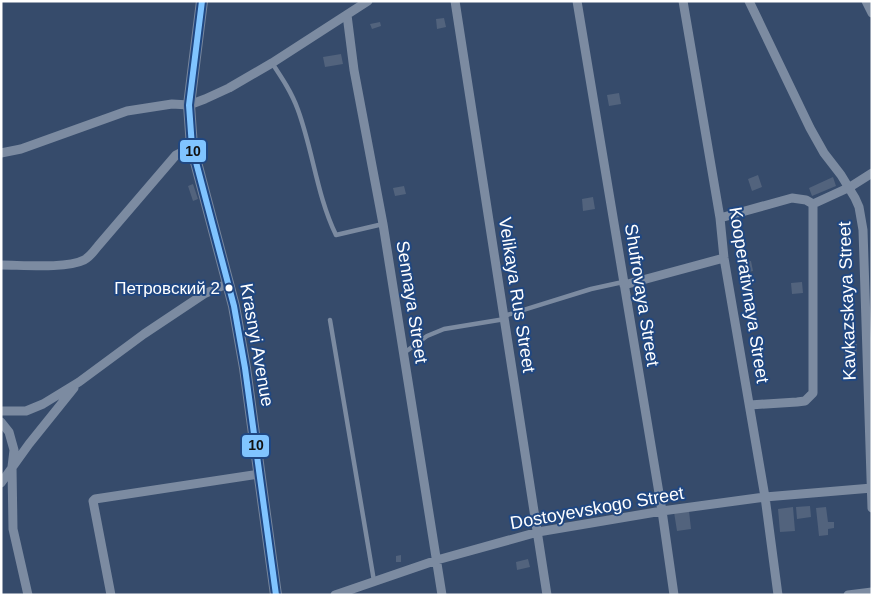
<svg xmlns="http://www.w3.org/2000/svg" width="873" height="596" viewBox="0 0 873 596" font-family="Helvetica,sans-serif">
	<rect width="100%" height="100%" fill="#364b6b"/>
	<!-- building -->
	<path fill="#52637d" d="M444,18L446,27L437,29L436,19Z
		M380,22L381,26L372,29L370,24Z
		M341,54L343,64L325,67L323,57Z
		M619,93L621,104L609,106L607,95Z
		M758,175L762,187L752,191L748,179Z
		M833,177L836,186L812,196L809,188Z
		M193,184L198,199L193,201L188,186Z
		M404,186L406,194L395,196L393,188Z
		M593,197L595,209L583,211L582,199Z
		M751,261L753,271L744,273L742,262Z
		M802,282L803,293L792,294L791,283Z
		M845,343L857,344L856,357H845Z
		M810,506L811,517L797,519L796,507Z
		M793,507L795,531L780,532L778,509Z
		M826,507L828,522H834V528L828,529V535L819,536L816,508Z
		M689,511L691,529L677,531L674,512Z
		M401,555V562H396V556Z
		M528,559L530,567L517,570L516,562Z"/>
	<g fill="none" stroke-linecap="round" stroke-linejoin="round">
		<!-- lane -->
		<path stroke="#7c8ba1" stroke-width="4.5" d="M272,63C282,78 292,93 298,110C313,151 317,196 336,235L383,224
			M504,316L591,289L623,282
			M330,320L374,581
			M404,353L427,336L444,329L505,319"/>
		<!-- street -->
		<path stroke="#7c8ba1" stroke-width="9" d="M455,1L547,595
			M577,1L662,511L674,595
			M683,1L720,218L724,258L765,497L778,595
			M749,1L810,128L824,153L841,175L855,198L859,207L863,230L872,508
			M866,1L872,13
			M347,15L354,70L383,224L442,595
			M1,153L21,149L127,111L172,104L189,105L205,99L229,88L272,63L368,1
			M720,218L792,198L806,200L813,204L850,187L872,173
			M1,265C22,265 66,269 84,260C90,257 94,251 98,246L176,155L192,147
			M624,285L724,258
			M750,405L797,402L805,401L813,393V204
			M1,411H26L43,404L79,382L144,334L204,294L229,283
			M1,422L9,432L14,450L12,467L13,529L28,595
			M1,483L29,444L74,388
			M111,595L93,501L95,499L259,474
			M335,595L437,560L538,532L662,511L765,497L872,488
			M848,595L872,592"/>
		<!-- secondary -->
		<path stroke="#77869d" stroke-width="12" d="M202,1L189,105L192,147L234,306L245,368L276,595"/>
		<!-- bus-1 casing -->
		<g stroke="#204781" stroke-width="10">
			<path id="bus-1" d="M202,1L189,105L192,147L234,306L245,368L276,595"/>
		</g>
		<!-- bus-1 -->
		<use href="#bus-1" stroke="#80c4ff" stroke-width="6"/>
	</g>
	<!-- markers -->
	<circle fill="#fff" stroke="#204781" stroke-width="2" cx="229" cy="288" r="4.5"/>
	<g text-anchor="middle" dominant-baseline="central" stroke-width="4" stroke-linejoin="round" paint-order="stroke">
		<!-- bus labels -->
		<g font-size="17" fill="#fff" stroke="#204781" text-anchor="end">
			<text x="220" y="288">Петровский 2</text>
		</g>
		<!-- street labels -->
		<g font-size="18" fill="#fff" stroke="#204781">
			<text transform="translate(517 295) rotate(81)">Velikaya Rus Street</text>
			<text transform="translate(642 295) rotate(81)">Shufrovaya Street</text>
			<text transform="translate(749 295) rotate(81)">Kooperativnaya Street</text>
			<text transform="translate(847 301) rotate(-92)">Kavkazskaya Street</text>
			<text transform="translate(412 302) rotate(81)">Sennaya Street</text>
			<text transform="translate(257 345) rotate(80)">Krasnyi Avenue</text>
			<text transform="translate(597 508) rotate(-10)">Dostoyevskogo Street</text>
		</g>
	</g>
	<g stroke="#204781" stroke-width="2">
		<rect x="179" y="139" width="28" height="24" rx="5" fill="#80c4ff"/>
		<rect x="241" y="434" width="29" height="24" rx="5" fill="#80c4ff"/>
	</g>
	<g font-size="14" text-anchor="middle" font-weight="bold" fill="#111">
		<text x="193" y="156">10</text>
		<text x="256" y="450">10</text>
	</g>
	<!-- border -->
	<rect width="873" height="596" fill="none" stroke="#ffffff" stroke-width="5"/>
</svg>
